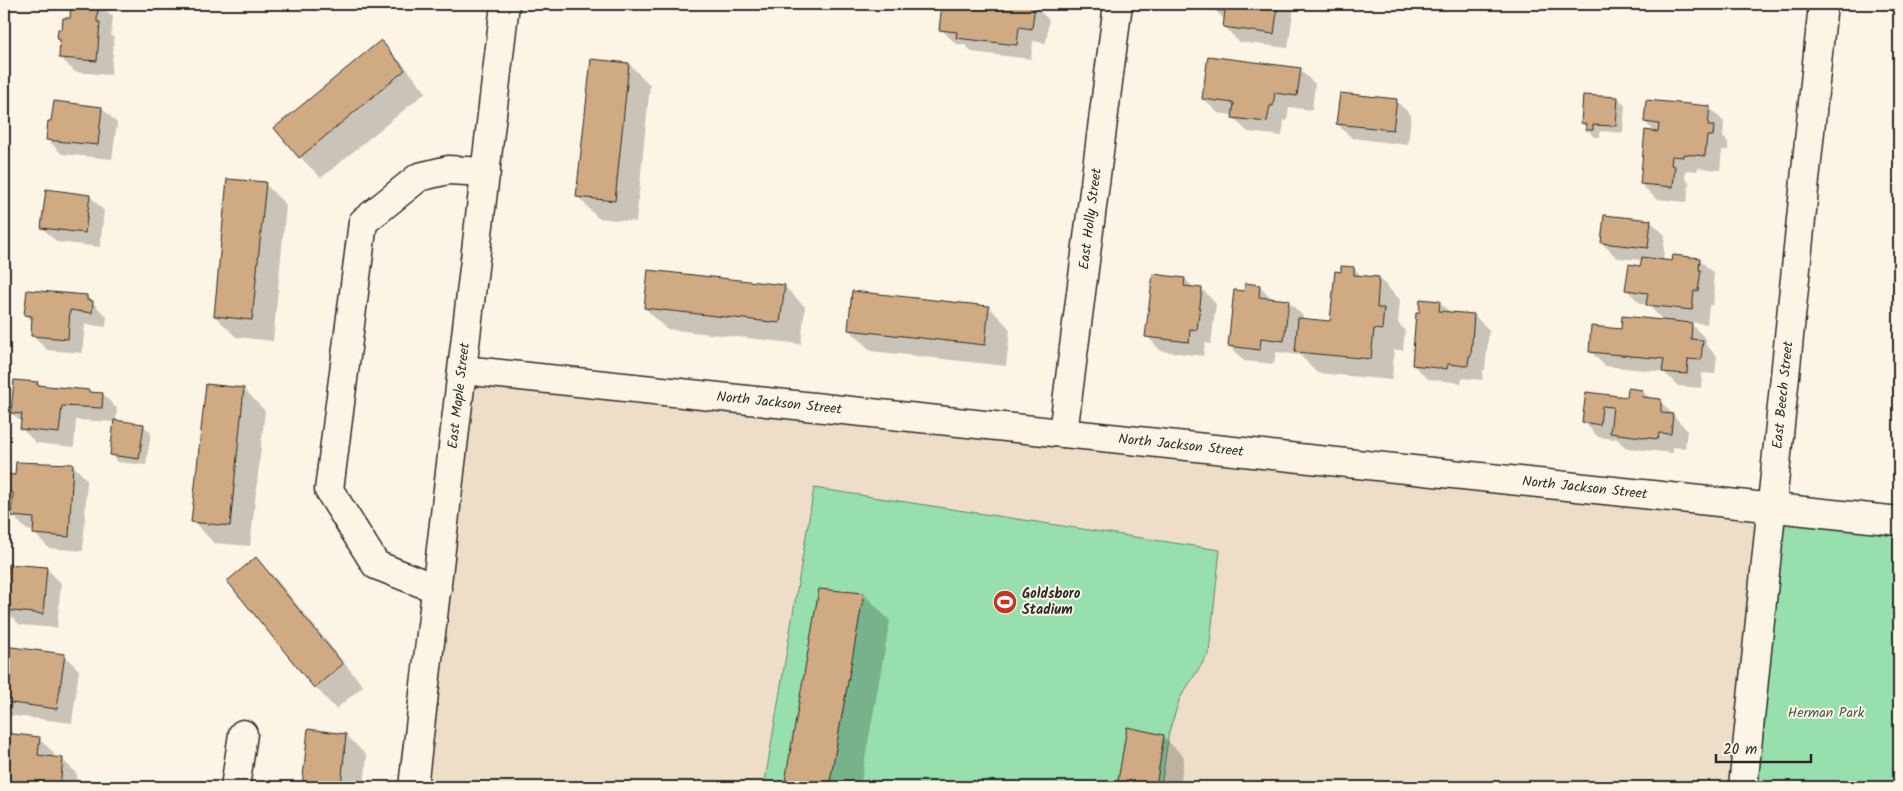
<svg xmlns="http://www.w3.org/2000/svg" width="1903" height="791" viewBox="0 0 1903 791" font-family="Kalam,sans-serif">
	<rect width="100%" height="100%" fill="#fcf5e5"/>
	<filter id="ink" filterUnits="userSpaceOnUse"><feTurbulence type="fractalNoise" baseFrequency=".02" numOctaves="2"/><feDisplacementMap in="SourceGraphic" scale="10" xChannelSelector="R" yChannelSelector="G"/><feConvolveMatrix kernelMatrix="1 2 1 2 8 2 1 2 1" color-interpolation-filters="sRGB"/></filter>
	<g filter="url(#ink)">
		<!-- built -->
		<path fill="#efdec7" d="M463,370L1772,508L1743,787H413Z"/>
		<!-- green -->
		<path fill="#97dfad" stroke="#61856c" d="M814,488L1220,550L1209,653L1180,698L1169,732L1161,787H764Z
			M1772,508L1899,521V787H1744Z"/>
		<!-- shadow -->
		<path fill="#0003" d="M72,4H100L113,17L111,35L114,38L111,75L75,72L60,57L61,41L58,38L71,20Z
			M944,4L1034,5L1049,20L1046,43L1033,41L1031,59L972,52L965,45L956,44L941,29Z
			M1216,4H1291L1294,6L1288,48L1239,42L1225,27V20L1215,10Z
			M1725,4H1749V6Z
			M380,42L402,63L426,92L321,178L300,157Z
			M629,64L650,85L636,222L598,218L577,196Z
			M1300,70L1315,84L1312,110L1289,107L1287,121L1284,120L1282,136L1248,132L1233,118V115L1218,113L1204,99Z
			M1618,98L1625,106L1623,133L1600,131V137H1594L1582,123Z
			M1396,101L1411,115L1408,145L1352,138L1337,124Z
			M102,108L117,123L112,159L62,154L47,139L52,122Z
			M1710,108L1724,122L1723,137L1728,142V150H1722L1720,170L1698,168L1697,171L1686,170L1685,178L1689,182L1687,202L1656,199L1641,184L1656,133L1645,122Z
			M265,184L286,205L273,341L236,337L215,316Z
			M90,196L104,211L100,247L57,242L42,228Z
			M1650,221L1665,235L1663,261L1673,262L1699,259L1714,274L1713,284L1715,286L1713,305H1709L1707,324L1689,322L1706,339V345L1717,356L1715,374L1702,373L1701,388L1678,386L1664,372L1605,366L1590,351L1622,331L1665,322L1648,305L1641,304L1627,290L1641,267L1643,260L1617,258L1602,243Z
			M1354,268L1362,277L1379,278L1400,300L1398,323L1405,330L1403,350H1394L1392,380L1317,373L1300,355L1276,352L1274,364L1244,361L1229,346L1245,293L1259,286L1273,299L1288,301L1303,316V320L1332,322L1342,273Z
			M1185,279L1194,288L1202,289L1216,304L1211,344L1205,343L1203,356L1161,351L1147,336Z
			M784,286L805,307L801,344L666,329L645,308Z
			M86,296L107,317L106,327L85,324L82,353L47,350L32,335L33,322L26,315Z
			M1439,302L1451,313L1474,315L1489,330L1485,370H1483L1482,380L1462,378L1461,383L1428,379L1413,365Z
			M989,307L1010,329L1006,366L871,351L849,329Z
			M37,383L40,387L88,391L90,393L103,394L117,409L116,422L143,425L151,433L146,465L118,462L111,454L115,422L76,420L74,447L36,443L22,429V423L12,413Z
			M244,389L265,411L250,546L214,543L193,521Z
			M1642,391L1651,399L1660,401L1687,430L1685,448L1673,447V453L1626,448L1615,437V439L1598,437L1584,422L1587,394L1628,399Z
			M73,465L87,480L83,551L49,548L35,534V531L27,530L13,516L14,501L4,491L16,476Z
			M256,559L277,580L363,686L336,709L315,687Z
			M46,568L61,583L57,628L20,625L5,610Z
			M820,591L864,594L890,621L860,787H785Z
			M4,648L64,655L79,670L72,723L7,715L4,711Z
			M1128,729L1163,736L1184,757L1180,787H1118Z
			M309,731L346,735L367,756L364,787H303Z
			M4,734L39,739L54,753L53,758L62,759L77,774L76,787H4Z"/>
		<!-- building -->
		<path fill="#d0aa82" stroke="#2b2b2b" d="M71,4H98L97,22H100L97,61L59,58L60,39H57L58,29H62L63,18H70Z
			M942,4H1035L1032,29L1019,27L1017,45L956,38L957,32L939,30Z
			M1215,4H1278L1274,34L1223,27L1225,11L1214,10Z
			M1898,4H1899V47H1895Z
			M381,40L405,70L299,158L274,128Z
			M1208,56L1301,68L1297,96L1275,93L1273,106H1270L1267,122L1232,118L1234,103L1202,99Z
			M591,59L629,63L615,201L576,197Z
			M1340,93L1397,99L1393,130L1336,124Z
			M1583,95L1618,97L1616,126L1593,125V130H1586V124L1581,123Z
			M1646,100L1710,106L1708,126H1714L1713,136H1707L1705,156L1683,154V157L1672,156L1671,165L1675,166L1673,187L1640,184L1645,130L1658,132L1659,124L1644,122Z
			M54,101L102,107L98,145L46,140L48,121H51Z
			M227,179L266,182L252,320L214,316Z
			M46,189L90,195L85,233L41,228Z
			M1604,215L1651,220L1648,248L1601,243Z
			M1673,255L1700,258L1699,270H1701L1698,291H1694L1692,310L1646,305L1648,293L1625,290L1629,264L1640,266L1642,257L1672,261Z
			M1341,266L1354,267V275L1379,277L1377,308H1384L1382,330L1374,329L1371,359L1295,352L1298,318L1330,321L1335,271L1341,272Z
			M648,270L785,285L780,323L644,308Z
			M1153,274L1185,278L1184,286L1202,288L1197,330L1190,329L1189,342L1145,337Z
			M1245,283L1260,285L1259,297L1289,300L1284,341L1261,338L1260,350L1228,346L1234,290L1244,291Z
			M27,290L87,295V300L93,301L92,313L70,310L68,339L31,336L32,316L24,315Z
			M852,291L989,306L985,345L848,330Z
			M1420,299L1440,301L1439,311L1474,314L1471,356H1469L1468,366L1448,364L1447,369L1412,365L1416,313H1419Z
			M1622,316L1692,323L1691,339L1703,340L1701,360L1688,359L1687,374L1662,372L1664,359L1589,352L1591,326L1621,329Z
			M14,380L38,382L37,385L89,390V392L103,393L102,408L62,406L59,433L20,429L22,414L11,413Z
			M206,384L244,388L230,526L191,522Z
			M1628,388L1643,390L1642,397L1661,399V413L1673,414L1671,434L1659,433L1658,439L1610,433L1613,407L1602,406L1600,425L1582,422L1586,392L1627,397Z
			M114,420L144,424L139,459L110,455Z
			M16,462L73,464L69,537L33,534L34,518L11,516L13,493L4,492V474L15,475Z
			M256,557L343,664L314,688L227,581Z
			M8,564L47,567L43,614L4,610Z
			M819,589L864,593L829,787H784Z
			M4,646L65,654L57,709L4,702Z
			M1127,727L1164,735L1156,787H1117Z
			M308,729L346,734L341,787H302Z
			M4,733L40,737L38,755L63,758L60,787L4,781Z"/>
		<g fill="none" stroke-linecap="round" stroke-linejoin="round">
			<!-- minor casing -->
			<g stroke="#2b2b2b" stroke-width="31">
				<g id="minor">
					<path id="s1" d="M463,370L1899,521"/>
					<path id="s2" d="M1063,433L1118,4"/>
					<path d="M437,589L376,565L329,490L363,222L419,177L448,170L486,172"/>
					<path d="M235,787L243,734"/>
					<path id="s3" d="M413,787L505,4"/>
					<path id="s4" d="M1743,787L1823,4"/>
				</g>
			</g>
			<!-- minor -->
			<use href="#minor" stroke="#fcf5e5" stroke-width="28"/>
		</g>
	</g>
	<!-- icons -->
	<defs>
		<g id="stadium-disc" transform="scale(1.25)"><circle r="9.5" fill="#c8321e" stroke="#fcf5e5"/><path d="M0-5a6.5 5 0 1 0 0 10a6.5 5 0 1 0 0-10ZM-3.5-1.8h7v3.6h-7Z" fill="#fff"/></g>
	</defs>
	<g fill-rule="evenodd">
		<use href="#stadium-disc" x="1005" y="602"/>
	</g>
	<g text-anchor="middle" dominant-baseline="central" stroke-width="4" stroke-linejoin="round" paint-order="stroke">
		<!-- street labels -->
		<g font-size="14" fill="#2b2b2b" stroke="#fcf5e5">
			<text stroke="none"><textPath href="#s2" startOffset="216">East Holly Street</textPath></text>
			<text stroke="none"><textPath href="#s3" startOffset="394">East Maple Street</textPath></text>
			<text stroke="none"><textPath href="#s4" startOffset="394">East Beech Street</textPath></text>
			<text stroke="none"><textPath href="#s1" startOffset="318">North Jackson Street</textPath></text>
			<text stroke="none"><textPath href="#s1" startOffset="722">North Jackson Street</textPath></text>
			<text stroke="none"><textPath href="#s1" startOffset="1128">North Jackson Street</textPath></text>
		</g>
		<!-- poi labels -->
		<g font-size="14" font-weight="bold" fill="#2b2b2b" stroke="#fcf5e5" text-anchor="start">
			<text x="1022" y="594">Goldsboro<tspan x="1022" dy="16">Stadium</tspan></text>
		</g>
		<!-- park labels -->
		<g font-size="14" fill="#46584c" stroke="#fcf5e5">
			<text x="1826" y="713">Herman Park</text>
		</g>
	</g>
	<!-- margin -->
	<rect width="1903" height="791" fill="none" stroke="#fcf5e5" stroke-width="20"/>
	<rect x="10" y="10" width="1883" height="771" fill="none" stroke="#2b2b2b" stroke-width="2" filter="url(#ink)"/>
	<!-- scale -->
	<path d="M1716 754v8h95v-8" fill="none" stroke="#2b2b2b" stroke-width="2.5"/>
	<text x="1723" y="754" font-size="15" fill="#2b2b2b" stroke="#fcf5e5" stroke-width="4" paint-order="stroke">20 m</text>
</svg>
